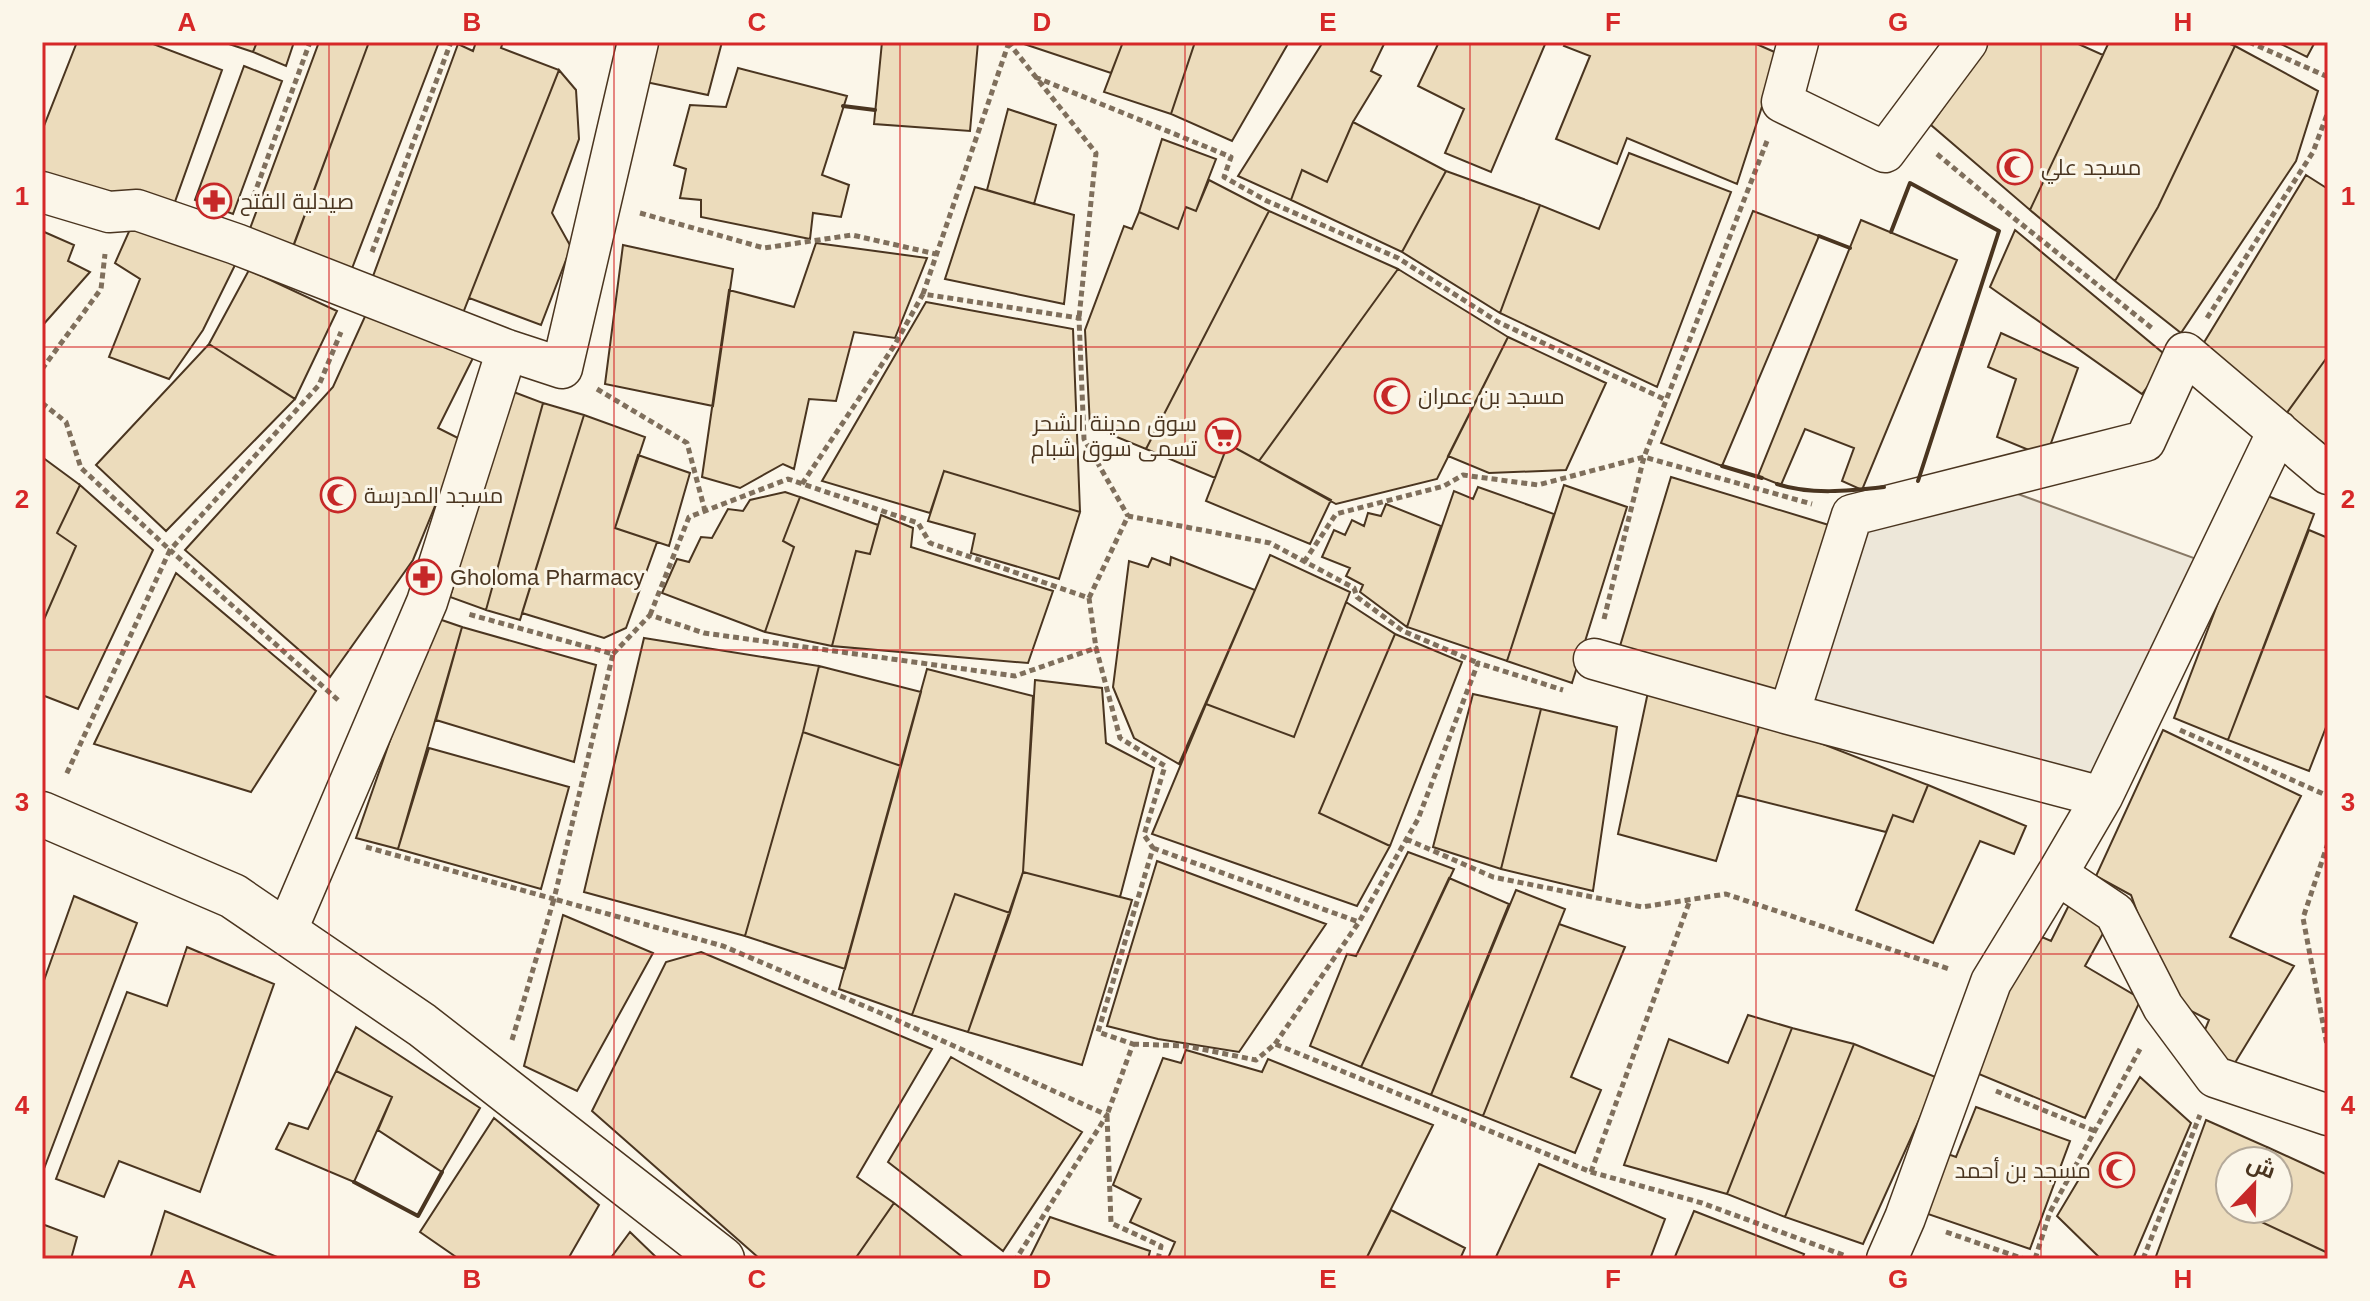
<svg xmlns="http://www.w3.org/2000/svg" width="2370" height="1301" viewBox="0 0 2370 1301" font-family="Arial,Cairo,sans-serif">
	<rect width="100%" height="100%" fill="#fbf6e9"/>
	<!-- parking -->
	<path fill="#ede7d9" stroke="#887966" stroke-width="2" d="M1985,482L2213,565L2102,797L1789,714L1852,515Z"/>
	<!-- building -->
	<path fill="#ecdcbc" stroke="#4a3520" stroke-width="2" d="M77,42H148L222,70L172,210L118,200L42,177V131Z
		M223,42H257L253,52Z
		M257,42H294L286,66L253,52Z
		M319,42H369L292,249L248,234Z
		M369,42H439L351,271L292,250Z
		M476,42H503L501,48L559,70L463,313L372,279L458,44L473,51Z
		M651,42H722L708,95L641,81Z
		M882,42H978L970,131L874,124Z
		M1024,42H1123L1111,73L1024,44Z
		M1123,42H1195L1171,114L1104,92Z
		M1195,42H1289L1232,141L1171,114Z
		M1323,42H1385L1371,71L1381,76L1353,122L1327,182L1302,170L1291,200L1238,176Z
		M1439,42H1546L1491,172L1445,153L1464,109L1418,86Z
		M1566,42H1752L1779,54L1737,184L1627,138L1617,164L1556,139L1590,56L1564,46Z
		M1989,42H2074L2103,55L2030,210L1931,125Z
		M2109,42H2225L2235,46L2158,207L2115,281L2030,210Z
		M2277,42H2315L2307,57Z
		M2235,46L2318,91L2296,161L2181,333L2115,281L2158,207Z
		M244,66L282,81L233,214L195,200Z
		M738,68L847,96L822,175L849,185L841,217L813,213L810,239L701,217V200L680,198L686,169L674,165L690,105L726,107Z
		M559,70L576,90L579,139L552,213L571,247L541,325L469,298Z
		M1008,109L1056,125L1034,204L987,190Z
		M1353,122L1446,171L1402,252L1291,200L1302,170L1327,182Z
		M1162,139L1216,159L1196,211L1186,207L1178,229L1139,212Z
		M1629,153L1731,192L1657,387L1500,313L1540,205L1599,229Z
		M1446,171L1540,205L1500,313L1402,252Z
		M2306,175L2328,189V356L2286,414L2200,349Z
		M1209,180L1269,211L1146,449L1090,426L1085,330L1124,226L1132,229L1139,212L1178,229L1186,207L1196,211Z
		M975,187L1074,215L1064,304L945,279Z
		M1269,211L1398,269L1259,461L1228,444L1215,478L1146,449Z
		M1753,211L1819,236L1722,466L1661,443Z
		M135,218L238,259L203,330L169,379L109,357L140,279L115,263Z
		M1861,220L1957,260L1862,490L1842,481L1854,448L1805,429L1781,485L1758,476Z
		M2015,230L2169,358L2142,394L1990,287Z
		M42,231L74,245L68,261L90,272L42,326Z
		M816,243L927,258L895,338L854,332L836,401L809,399L794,469L783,464L740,488L702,477L729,290L794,307Z
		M623,245L733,269L713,406L605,384Z
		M1398,269L1508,337L1437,479L1336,504L1259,461Z
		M249,270L337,311L295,399L209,344Z
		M926,302L1073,329L1080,512L944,471L930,513L822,481Z
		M367,312L473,358L438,428L462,440L413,560L330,677L185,550L333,387Z
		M2001,333L2078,368L2046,457L1997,437L2016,379L1988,367Z
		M1508,337L1606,383L1566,470L1489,473L1448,456Z
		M209,344L295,399L166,531L96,465Z
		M2328,356V447L2286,414Z
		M511,391L543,403L486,610L450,597Z
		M543,403L584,415L520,620L486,610Z
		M584,415L645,437L615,528L657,542L626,628L604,638L522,613Z
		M1228,444L1331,500L1310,544L1206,501Z
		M638,455L690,473L669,546L615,528Z
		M42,457L80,485L57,533L76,546L42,624Z
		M944,471L1080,512L1059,579L971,553L975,534L928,521Z
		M1671,477L1832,526L1780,691L1620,646Z
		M80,485L153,550L78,709L42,695V624L76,546L57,533Z
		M1564,485L1627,507L1572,683L1507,661Z
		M1478,487L1554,514L1507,661L1407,627L1454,491L1473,499Z
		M785,492L800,497L783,541L794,547L765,632L662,593L677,559L689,562L701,537L712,538L728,509L743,511L750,500Z
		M2260,493L2314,514L2228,740L2174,718Z
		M800,497L878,525L870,554L856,551L832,646L765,632L794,547L783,541Z
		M1386,504L1441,526L1407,627L1360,592L1363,585L1346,576L1350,568L1322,557L1334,530L1345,535L1352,520L1364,526L1368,513L1381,516Z
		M881,515L913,528L911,547L1053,591L1028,663L832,646L856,551L870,554Z
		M2309,530L2328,538V722L2309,771L2228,740Z
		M1270,555L1350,592L1294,737L1206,704Z
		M1171,557L1255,590L1179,764L1134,738L1113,687L1129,561L1148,567L1152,558L1170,565Z
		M176,573L316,691L251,792L94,744Z
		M1346,602L1395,634L1319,813L1390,846L1357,906L1152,834L1206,704L1294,737Z
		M433,617L462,627L398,849L356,838Z
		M462,627L596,665L574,762L436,720Z
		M1395,634L1462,662L1390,846L1319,813Z
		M644,638L819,666L803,732L745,936L584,892Z
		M819,666L921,692L901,766L803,732Z
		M927,669L1033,696L1023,872L1010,913L955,894L912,1015L839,989Z
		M1035,680L1102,688L1106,743L1154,768L1120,897L1023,872Z
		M1648,692L1761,720L1716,861L1618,834Z
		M1473,694L1541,709L1501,869L1433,847Z
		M1541,709L1617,727L1593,891L1501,869Z
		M1761,720L1928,785L1913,822L1893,815L1886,832L1737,795Z
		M2163,730L2301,796L2230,937L2294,966L2233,1066L2202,1037L2209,1020L2187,1009L2148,942L2131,895L2096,876Z
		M803,732L901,766L845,969L745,936Z
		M429,748L569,787L541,889L398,849Z
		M1928,785L2026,826L2014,854L1980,841L1933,943L1856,910L1893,815L1913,822Z
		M1408,852L1454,869L1361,1067L1310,1046L1347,954L1356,956Z
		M1157,861L1326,924L1239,1052L1158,1039L1107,1026Z
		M1023,872L1132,900L1082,1065L968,1032Z
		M1449,878L1509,904L1431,1095L1361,1067Z
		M1516,890L1565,909L1483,1116L1431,1095Z
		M955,894L1010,913L968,1032L912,1015Z
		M74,896L137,923L42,1174V986Z
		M2070,903L2106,928L2085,966L2141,999L2085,1118L1974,1072L2030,932L2051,941Z
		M563,915L653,953L577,1091L524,1066Z
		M1559,924L1625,947L1571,1077L1601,1090L1575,1153L1483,1116Z
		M187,947L274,984L200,1192L119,1161L104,1197L56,1179L127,992L167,1006Z
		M701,952L932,1049L857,1177L894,1203L855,1259H760L592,1111L666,962Z
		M1748,1015L1792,1028L1727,1194L1624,1165L1669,1039L1728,1063Z
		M356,1027L480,1108L442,1172L378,1130L392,1097L336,1071Z
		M1792,1028L1854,1044L1785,1217L1727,1194Z
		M1854,1044L1938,1078L1863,1244L1785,1217Z
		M1186,1050L1262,1072L1268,1059L1433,1125L1366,1259H1169L1168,1258L1175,1242L1130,1222L1141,1199L1113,1185L1163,1058L1181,1063Z
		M951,1057L1082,1132L1003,1251L888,1162Z
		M336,1071L392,1097L354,1182L276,1149L289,1123L308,1129Z
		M2140,1077L2191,1123L2133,1259H2101L2057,1216Z
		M1976,1107L2070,1141L2030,1249L1922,1212L1945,1153L1956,1157Z
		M494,1118L599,1205L568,1259H459L420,1232Z
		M2206,1120L2267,1147L2261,1161H2230V1209H2241L2240,1212L2328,1253V1259H2155Z
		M2267,1147L2328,1175V1253L2240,1212L2241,1209H2278V1161H2261Z
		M1539,1164L1665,1219L1650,1259H1495Z
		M894,1203L965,1259H855Z
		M1391,1210L1465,1248L1460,1259H1366Z
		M165,1211L282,1259H150Z
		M1694,1211L1804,1254L1802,1259H1674Z
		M1050,1217L1150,1251L1148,1259H1029Z
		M42,1224L77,1237L71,1259H42Z
		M630,1232L658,1259H610Z"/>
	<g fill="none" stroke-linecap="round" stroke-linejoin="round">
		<!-- street casing -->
		<g stroke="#4a3520" stroke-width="43">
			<path id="street" d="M1798,42L1782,102L1885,152L1967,42
				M42,192L109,212L137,210L236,244L507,350L562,368L638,42
				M1594,659L1789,714L2102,797L2057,874L2115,913L2163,1007L2215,1077L2328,1115
				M1789,714L1852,515L2145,441L2185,353L2328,474
				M2102,797L2278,431
				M286,932L427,602L507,350
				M1887,1259L1905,1218L1991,982L2057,874"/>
		</g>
		<!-- secondary casing -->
		<g stroke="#4a3520" stroke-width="47">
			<path id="secondary" d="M42,814L233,896L422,1025L722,1259"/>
		</g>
		<!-- path -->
		<path stroke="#7f6f5c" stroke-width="5" stroke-dasharray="6 4" stroke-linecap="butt" d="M1008,42L1096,153L1079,318
			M2249,42L2328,77
			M1035,77L1231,157L1224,177L1267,201L1398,258L1498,322L1666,400
			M1937,154L2015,219L2153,329
			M250,206L310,42
			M640,213L764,248L852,235L936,254
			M372,252L451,42
			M923,294L1008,45
			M2207,318L2313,152L2328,112
			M42,369L101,289L105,254
			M597,389L687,443L705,511
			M42,403L66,422L81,468L170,550L66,775
			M802,484L894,346L923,294L1079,318L1084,439L1128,516
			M1304,562L1336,514L1444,486L1463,475L1538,485L1644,457L1812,504
			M1089,598L1128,516L1270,543L1354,588L1357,597L1403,631L1478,663
			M650,615L689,517L788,479L918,523L930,543L1089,598L1096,648
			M1604,619L1644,457L1767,141
			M613,654L650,615L704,633L1015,676L1096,648L1120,738L1165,766L1144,835L1153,848L1098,1032L1133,1044L1107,1115L1111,1223L1161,1246L1158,1259
			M338,700L170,550L319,385L341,332
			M2180,730L2328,796
			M1406,839L1493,877L1642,907L1726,894L1949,969
			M2328,843L2303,918L2328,1050
			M366,847L554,899L613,654L468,614
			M1153,848L1359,922
			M512,1040L554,899L723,946L883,1014L1107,1115L1016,1259
			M1133,1044L1186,1046L1256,1060L1275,1044L1591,1172L1702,1203L1846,1256
			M1275,1044L1359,922L1418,819L1478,663L1563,690
			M1996,1091L2095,1131
			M1591,1172L1690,900
			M1946,1232L2024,1259
			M2035,1259L2050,1212L2140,1049
			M2143,1259L2200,1115"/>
		<!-- street -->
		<use href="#street" stroke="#fbf6e9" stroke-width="40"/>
		<!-- secondary -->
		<use href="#secondary" stroke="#fbf6e9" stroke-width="44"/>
		<!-- wall -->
		<path stroke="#4a3520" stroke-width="4" d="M843,106L875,110
			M1891,232L1910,183L1999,231L1918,481
			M1819,236L1850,248
			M1722,466L1762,478
			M1777,484C1810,495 1849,491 1884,487
			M354,1182L418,1216L442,1172"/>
	</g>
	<!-- grid -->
	<path fill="none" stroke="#d62828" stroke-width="2" stroke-opacity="0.55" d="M329,42V1259M614,42V1259M900,42V1259M1185,42V1259M1470,42V1259M1756,42V1259M2041,42V1259M42,347H2328M42,650H2328M42,954H2328"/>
	<!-- icons -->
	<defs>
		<g id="mosque-ring" transform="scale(1.8)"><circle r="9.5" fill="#fbf6e9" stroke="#c62828" stroke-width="1.5"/><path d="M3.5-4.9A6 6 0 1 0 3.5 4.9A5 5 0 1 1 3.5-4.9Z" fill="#c62828"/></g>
		<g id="pharmacy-ring" transform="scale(1.8)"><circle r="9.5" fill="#fbf6e9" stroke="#c62828" stroke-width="1.5"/><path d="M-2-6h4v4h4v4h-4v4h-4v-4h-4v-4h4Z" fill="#c62828"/></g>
		<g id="supermarket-ring" transform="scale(1.8)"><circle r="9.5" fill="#fbf6e9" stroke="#c62828" stroke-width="1.5"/><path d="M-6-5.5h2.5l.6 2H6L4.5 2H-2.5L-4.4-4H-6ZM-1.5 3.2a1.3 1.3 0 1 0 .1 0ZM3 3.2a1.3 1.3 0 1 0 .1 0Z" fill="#c62828"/></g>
	</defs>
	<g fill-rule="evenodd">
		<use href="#mosque-ring" x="2015" y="167"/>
		<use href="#pharmacy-ring" x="214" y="201"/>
		<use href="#mosque-ring" x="1392" y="396"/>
		<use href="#supermarket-ring" x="1223" y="436"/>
		<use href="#mosque-ring" x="338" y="495"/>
		<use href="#pharmacy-ring" x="424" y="577"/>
		<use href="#mosque-ring" x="2117" y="1170"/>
	</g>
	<g text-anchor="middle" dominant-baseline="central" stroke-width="6" stroke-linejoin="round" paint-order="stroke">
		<!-- poi labels -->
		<g font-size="22" fill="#4a3520" stroke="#fbf6e9" text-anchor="start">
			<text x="2041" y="167">مسجد علي</text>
			<text x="240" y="201">صيدلية الفتح</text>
			<text x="1418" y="396">مسجد بن عمران</text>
			<text x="1197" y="423" text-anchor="end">سوق مدينة الشحر<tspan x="1197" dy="25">تسمى سوق شبام</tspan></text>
			<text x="364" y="495">مسجد المدرسة</text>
			<text x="450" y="577">Gholoma Pharmacy</text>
			<text x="2091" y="1170" text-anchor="end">مسجد بن أحمد</text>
		</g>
	</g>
	<!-- border -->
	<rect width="2370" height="1301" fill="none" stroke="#fbf6e9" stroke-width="88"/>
	<!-- north arrow -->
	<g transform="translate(2254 1185) rotate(22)"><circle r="38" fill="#fbf6e9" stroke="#b4a999" stroke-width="2"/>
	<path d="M0-6L14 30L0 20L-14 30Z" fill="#c62828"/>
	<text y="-12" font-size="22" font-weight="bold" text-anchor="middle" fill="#4a3520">ش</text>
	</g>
	<rect x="44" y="44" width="2282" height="1213" fill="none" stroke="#d62828" stroke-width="3"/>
	<g font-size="26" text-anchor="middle" font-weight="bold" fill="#d62828">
		<text x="187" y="31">A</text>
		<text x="472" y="31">B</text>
		<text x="757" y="31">C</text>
		<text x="1042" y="31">D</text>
		<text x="1328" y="31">E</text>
		<text x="1613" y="31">F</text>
		<text x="1898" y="31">G</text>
		<text x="2183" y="31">H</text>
		<text x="22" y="205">1</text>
		<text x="2348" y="205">1</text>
		<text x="22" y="508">2</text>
		<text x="2348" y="508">2</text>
		<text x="22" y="811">3</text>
		<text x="2348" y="811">3</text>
		<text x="22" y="1114">4</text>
		<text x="2348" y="1114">4</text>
		<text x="187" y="1288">A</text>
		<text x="472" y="1288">B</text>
		<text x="757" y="1288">C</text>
		<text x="1042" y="1288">D</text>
		<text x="1328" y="1288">E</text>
		<text x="1613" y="1288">F</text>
		<text x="1898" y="1288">G</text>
		<text x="2183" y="1288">H</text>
	</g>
</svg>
